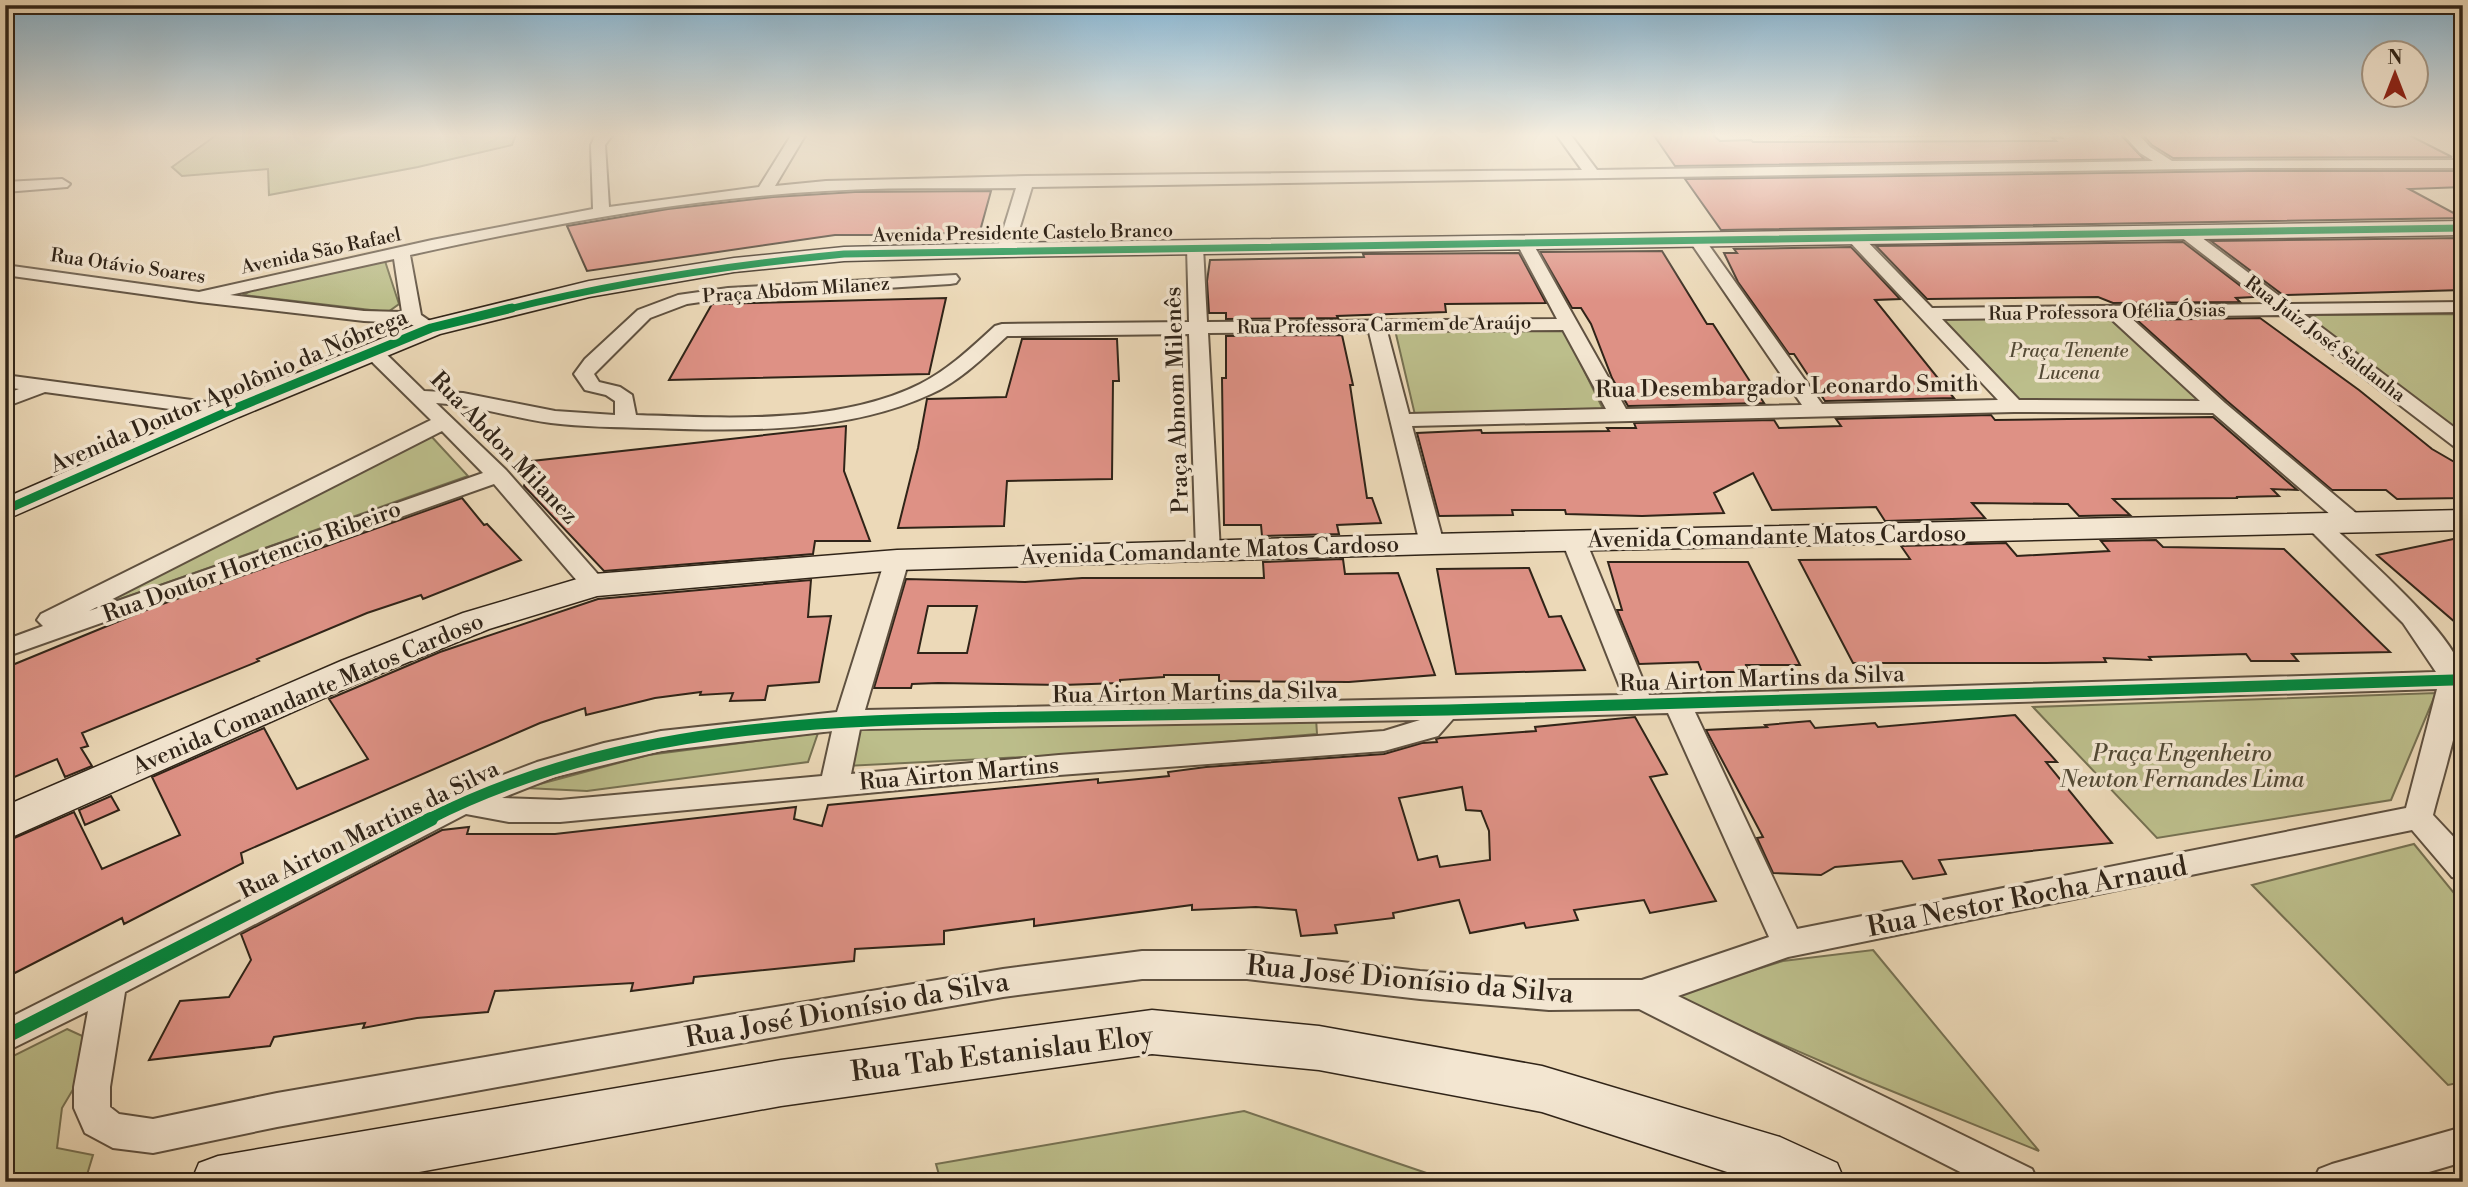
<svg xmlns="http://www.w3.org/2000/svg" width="2468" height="1187" viewBox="0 0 2468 1187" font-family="'Libre Bodoni',serif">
	<rect width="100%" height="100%" fill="#ecd9b8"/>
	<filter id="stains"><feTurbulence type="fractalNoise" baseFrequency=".00286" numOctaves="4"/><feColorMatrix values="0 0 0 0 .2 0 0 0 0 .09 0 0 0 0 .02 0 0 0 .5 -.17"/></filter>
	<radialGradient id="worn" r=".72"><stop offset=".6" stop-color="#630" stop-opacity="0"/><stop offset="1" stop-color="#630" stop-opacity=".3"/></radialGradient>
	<!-- green -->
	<path fill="#bcbe8b" stroke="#767152" stroke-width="2" d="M218,134H516L512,145L418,167L269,195L268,169L182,176L172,167Z
		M1687,134H2050L1859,137Z
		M385,261L399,304L388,312L243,295L254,289Z
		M2463,314V434L2306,318L2317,315Z
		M2108,317L2202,402L2014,406L1936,318Z
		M1563,328L1604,411L1415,415L1395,330Z
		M431,436L468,476L81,613Z
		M2436,693L2391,800L2157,838L2033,707Z
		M1316,718L1317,734L1084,754L846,766L856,725Z
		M818,733L808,762L587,791L525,788L648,755Z
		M2414,844L2463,904V1082L2448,1085L2252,885Z
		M1873,950L2039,1151L1862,1079L1671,996L1783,961Z
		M67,1029L89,1039L81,1076L62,1108L57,1148L93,1155L86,1178L5,1181V1060Z
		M1244,1111L1453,1182H941L936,1164Z"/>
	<!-- building -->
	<path fill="#de9185" stroke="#302418" stroke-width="2" fill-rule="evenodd" d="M1653,134H1712L1720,141L1751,140L1753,142L2056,141L2051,137L2062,138L2057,134H2120L2144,159L1675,166Z
		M2142,134H2407L2452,157L2173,158L2152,145Z
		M2249,171H2463V187L2409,189L2463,218L1721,230L1685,179Z
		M991,191L980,231L915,235H835L587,271L567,226L668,209L773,197L855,192Z
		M2463,238V290L2283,295L2211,241Z
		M2183,242L2255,297L2236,298L2240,302L2113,303L2098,297L1927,299L1876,246Z
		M1851,247L1900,299L1875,300L1954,398L1825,401L1794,354H1789L1738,282L1724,253H1737L1734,249Z
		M1662,251L1707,324H1713L1764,403L1628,406L1612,378L1591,324L1581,308H1572L1540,252Z
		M1519,253L1546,303L1445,304L1446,312L1337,316L1338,318L1226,319V313H1209L1207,281L1210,260L1364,257L1363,254Z
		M946,298L929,374L669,380L712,304Z
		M2260,318L2359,390L2432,449L2463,467V498L2397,499L2386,490H2332L2227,401L2137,320Z
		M1342,335L1353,385H1350L1367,498H1372L1381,523L1337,525L1339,534L1262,536L1261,525H1224L1222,378H1226V336Z
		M1022,339H1117L1119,381H1113L1112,479L1007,481L1004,526L898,528L918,448L927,399L1006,397Z
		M1991,415L1995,420L2213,417L2297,490L2272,489L2279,496L2236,497L2238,498L2113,499L2130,515L2079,516L2068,504L1972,503L1985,518L1885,521L1876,507L1772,510L1753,473L1714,493L1724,513L1642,516L1566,514L1565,510H1512L1513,515L1439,516L1417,433L1481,430L1482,433L1609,431L1607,428H1636L1634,423L1774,420L1779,428L1841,426L1836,419Z
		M846,426L844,471L870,541H815L813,554L604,571L524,486L532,461Z
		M462,498L484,525L487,524L521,560L423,599L421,595L367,613L257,659L259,661L82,733L88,746L81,748L92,766L65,777L57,759L5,781V668L151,608Z
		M2463,537V629L2377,555Z
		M2156,540L2163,547L2284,549L2390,652L2292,654L2298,661H2251L2246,654L2149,657L2151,660L2104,658L2106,662L2046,663H1853L1799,560L1910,559L1901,546L2006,543L2017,556L2109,551L2101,541Z
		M1343,559L1345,574L1398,573L1435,675L1349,682L1219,681V675H1164V677L1120,680V683L1062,685L938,683L912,684L911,688H874L906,579L1025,582L1082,578H1264L1263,562ZM928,606H977L967,653H918Z
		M1608,562H1748L1800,665H1746L1748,672H1702L1698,662L1639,664L1617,610H1622Z
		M1529,568L1549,617L1561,616L1585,670L1456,674L1437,569Z
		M811,580L808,617L831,616L819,682L768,686L765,700L730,701L733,693L700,695L701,692L655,698L586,715L585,708L540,723L241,853L243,863L124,924L122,918L5,978V842L74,812L102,869L180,835L152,777L264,728L297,789L368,759L329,699L440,652L598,599Z
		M2015,715L2057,762H2046L2112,843L1939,860L1946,874L1913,879L1902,861L1835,867L1821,875L1773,873L1757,838L1763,837L1706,730L1767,727L1765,725L1810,721L1815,728L1875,723L1878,727Z
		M1635,717L1667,774L1650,777L1716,901L1650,913L1644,900L1574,910L1578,920L1526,928L1524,923L1470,933L1459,900L1393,913L1394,918L1335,925L1337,933L1301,936L1296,910L1256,907L1192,910V905L1034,926V919L944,931V944L855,949L854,961L694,977L693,983L631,991L633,983L495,991L488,1012L417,1018L363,1028L365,1023L274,1037L270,1046L149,1060L180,1001L229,997L251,960L241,934L442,830L469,827L467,834H555L796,807L794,819L822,826L828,805L1098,779V783L1169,776L1168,772L1206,767L1384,754L1422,743L1437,742L1436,739L1440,738L1536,731L1535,727ZM1462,787L1466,810L1481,811L1489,831L1490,860L1440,867L1437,856L1418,860L1399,798Z
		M111,796L119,810L85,825L79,810Z"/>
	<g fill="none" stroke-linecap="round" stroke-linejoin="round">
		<!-- street casing -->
		<g stroke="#5f5140" stroke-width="4">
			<path id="street" d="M596,134H613L605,145L609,207L759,187L792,134H806L775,186L826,181L1026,176L1582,170L1556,134H1570L1597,170L2153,161L2140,153L2123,134H2138L2150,147L2172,161L2463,160V168H2249L1032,187L1013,250L1005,255L997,250L1016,188C953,189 888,187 825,191C684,199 547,225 410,255L421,315L440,328L431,334L408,323L364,321L199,302L5,275V265L199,292L432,240L593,209L591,145ZM394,259L402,312L364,311L230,295Z
				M62,179L70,184L67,187L5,192V182Z
				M2187,229L2193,231L2290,304L2463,302V312L2304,314L2463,434V450L2456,448L2282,315L2130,317L2225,403L2363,519L2366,524L2363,529H2347L2213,413L2014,412L1412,426L1444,544L1440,549H1424L1420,544L1369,332L1208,333L1220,551L1216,556H1200L1196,551L1189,334L1007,336C984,357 960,381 931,394C845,434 741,431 647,428C615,427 583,427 551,423C513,418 475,405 436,403L506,470L603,580L606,585L603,590L594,593L585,590L494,484L5,657V640L43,626L37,620L41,614L431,420L365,355L363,351L365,347H379L424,391L463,393L555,411L615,415V401L606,395L585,390L574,374L585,359L638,310L678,295L728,288L956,275L959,279L956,283L950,284L728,298L687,304L650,318L594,374L599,382L620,387L632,395L636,415C725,418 838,425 920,384C948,370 972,347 995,326L1002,324L1189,322L1187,247L1195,242L1203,247L1207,322L1557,319L1516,242L1524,237L1532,242L1626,409L1802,405L1689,240L1697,235L1703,237L1822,404L1998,400L1849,241L1847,238L1849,235H1861L1932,308L2268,304L2181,237L2179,234L2181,231ZM2109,317L2200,401L2019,400L1942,319ZM1563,330L1606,409L1409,414L1387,331ZM442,431L483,473L89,611Z
				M5,375L229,405L236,407L239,411L236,415L229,417L45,392L5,407V394L19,389L5,387Z
				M2317,517L2325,519C2358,551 2454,632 2463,674C2468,698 2440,786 2433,815L2463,847V880L2452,877L2412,830L1788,957L1678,996L2032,1169L2038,1182H1980L1639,1009L1549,1010L1420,999L1247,979H1142L1003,997L752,1041L277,1127L153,1153L113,1148L85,1133L74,1108V1087L88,1011L5,1052V1020L453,794L537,762L604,743L661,731L837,712L885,560L889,555L897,553L905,555L909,560L865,710L1623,695L1562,541L1566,536H1582L1586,541L1649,695L2436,672L2403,623L2309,529L2306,524L2309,519ZM2437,689L2406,808L1797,929L1695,712ZM1668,713L1769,937L1642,980H1549L1420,971L1247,951H1142L1003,969L752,1011L277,1093L153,1119L119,1114L110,1107V1087L125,992L466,814L509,822H560L1059,775L1384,751L1438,736L1453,719ZM1420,720L1384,731L1059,755L851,774L860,729ZM832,731L822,776L560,800L502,798L555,777L661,751Z
				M2463,1127V1162L2395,1182H2313L2319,1169L2332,1164Z"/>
		</g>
		<!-- secondary casing -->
		<g stroke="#302418" stroke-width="3">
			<path id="secondary" d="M2463,221V235L1005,257L844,261L734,272L589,297L440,334L239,417L5,520V498L219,405L422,322L589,281L734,258L844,247L1005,243Z
				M2463,510V530L1432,554L897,570L597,596L489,629L367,679L5,840V806L341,661L463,613L594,574L897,550L1432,534Z
				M1152,1010L1319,1026L1542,1066L1780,1137L1837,1163L1845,1182H1758L1542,1112L1319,1070L1152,1054L781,1106L364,1182H191L199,1163L218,1156L781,1060Z"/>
		</g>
		<!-- street -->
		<use href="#street" fill="#f3e6d1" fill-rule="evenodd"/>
		<!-- secondary -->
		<use href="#secondary" fill="#f3e6d1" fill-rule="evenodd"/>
		<!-- cycleway-far3 casing -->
		<g stroke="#f3e6d1" stroke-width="10">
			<path id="cycleway-far3" d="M505,310C617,282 729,265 844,254L2463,228"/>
		</g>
		<!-- cycleway-far2 casing -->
		<g stroke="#f3e6d1" stroke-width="12">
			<path id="cycleway-far2" d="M5,510L229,411L431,328L512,308"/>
		</g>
		<!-- cycleway-far1 casing -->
		<g stroke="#f3e6d1" stroke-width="16">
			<path id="cycleway-far1" d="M427,820C620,722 826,720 1038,717C1174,715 1311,713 1448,710C1783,702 2118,690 2453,680"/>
		</g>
		<!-- cycleway casing -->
		<g stroke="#f3e6d1" stroke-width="18">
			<path id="cycleway" d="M5,1037L431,819"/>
		</g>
		<!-- cycleway-far3 -->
		<use href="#cycleway-far3" stroke="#00873e" stroke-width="7"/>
		<!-- cycleway-far2 -->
		<use href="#cycleway-far2" stroke="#00873e" stroke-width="9"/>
		<!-- cycleway-far1 -->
		<use href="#cycleway-far1" stroke="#00873e" stroke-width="11"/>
		<!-- cycleway -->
		<use href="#cycleway" stroke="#00873e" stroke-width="14"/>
	</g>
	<!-- sky -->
	<linearGradient id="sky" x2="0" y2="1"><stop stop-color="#88b6d3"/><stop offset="0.45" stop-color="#f6eedf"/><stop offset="1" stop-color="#f6eedf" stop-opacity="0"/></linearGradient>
	<rect width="2468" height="300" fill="url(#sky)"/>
	<g text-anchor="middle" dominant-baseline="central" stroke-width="7" stroke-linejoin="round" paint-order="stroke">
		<!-- far-street labels -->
		<g font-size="19" fill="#302418" stroke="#f3e6d1">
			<text transform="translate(1023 233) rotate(-1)">Avenida Presidente Castelo Branco</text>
			<text transform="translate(321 251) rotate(-12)">Avenida São Rafael</text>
			<text transform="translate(128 266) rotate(8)">Rua Otávio Soares</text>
			<text transform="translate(796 290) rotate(-4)">Praça Abdom Milanez</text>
			<text transform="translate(2107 312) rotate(-1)">Rua Professora Ofélia Ósias</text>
			<text transform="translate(1384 325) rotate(-1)">Rua Professora Carmem de Araújo</text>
			<text transform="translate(2325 339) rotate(37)">Rua Juiz José Saldanha</text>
		</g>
		<!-- far-park labels -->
		<g font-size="19" font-style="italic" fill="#534a35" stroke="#f3e6d1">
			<text x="2069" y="351">Praça Tenente<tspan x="2069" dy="22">Lucena</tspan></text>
		</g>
		<!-- street labels -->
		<g font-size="23" fill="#302418" stroke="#f3e6d1">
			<text transform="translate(1787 387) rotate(-1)">Rua Desembargador Leonardo Smith</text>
			<text transform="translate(229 391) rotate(-23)">Avenida Doutor Apolônio da Nóbrega</text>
			<text transform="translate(1177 400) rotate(-92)">Praça Abnom Milenês</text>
			<text transform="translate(504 448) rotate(46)">Rua Abdon Milanez</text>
			<text transform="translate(1777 537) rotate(-1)">Avenida Comandante Matos Cardoso</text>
			<text transform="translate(1210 551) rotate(-2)">Avenida Comandante Matos Cardoso</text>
			<text transform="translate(252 562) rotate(-20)">Rua Doutor Hortencio Ribeiro</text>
			<text transform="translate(1762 679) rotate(-2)">Rua Airton Martins da Silva</text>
			<text transform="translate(1195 693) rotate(-1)">Rua Airton Martins da Silva</text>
			<text transform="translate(308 694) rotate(-23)">Avenida Comandante Matos Cardoso</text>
			<text transform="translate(959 774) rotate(-5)">Rua Airton Martins</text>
			<text transform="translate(369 830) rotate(-26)">Rua Airton Martins da Silva</text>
		</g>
		<!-- park labels -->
		<g font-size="23" font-style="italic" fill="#534a35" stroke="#f3e6d1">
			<text x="2182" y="754">Praça Engenheiro<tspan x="2182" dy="26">Newton Fernandes Lima</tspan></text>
		</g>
		<!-- near-street labels -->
		<g font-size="28" fill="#302418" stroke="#f3e6d1">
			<text transform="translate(2027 897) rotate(-11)">Rua Nestor Rocha Arnaud</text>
			<text transform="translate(1410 980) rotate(5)">Rua José Dionísio da Silva</text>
			<text transform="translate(847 1010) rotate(-10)">Rua José Dionísio da Silva</text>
			<text transform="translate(1002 1054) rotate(-7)">Rua Tab Estanislau Eloy</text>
		</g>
	</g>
	<!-- margin -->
	<rect width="2468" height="1187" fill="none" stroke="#ecd9b8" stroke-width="28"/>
	<rect x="7" y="7" width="2454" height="1173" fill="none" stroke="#302418" stroke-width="3.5"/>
	<rect x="14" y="14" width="2440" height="1159" fill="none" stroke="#302418" stroke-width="2"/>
	<!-- north arrow -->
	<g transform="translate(2395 74)"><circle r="33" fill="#f3e6d1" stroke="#a59887" stroke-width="2"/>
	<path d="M0-5L12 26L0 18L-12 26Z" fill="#8f2418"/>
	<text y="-10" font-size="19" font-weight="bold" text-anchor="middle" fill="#302418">N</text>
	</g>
	<rect width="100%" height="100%" filter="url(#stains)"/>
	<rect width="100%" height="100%" fill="url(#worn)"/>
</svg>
